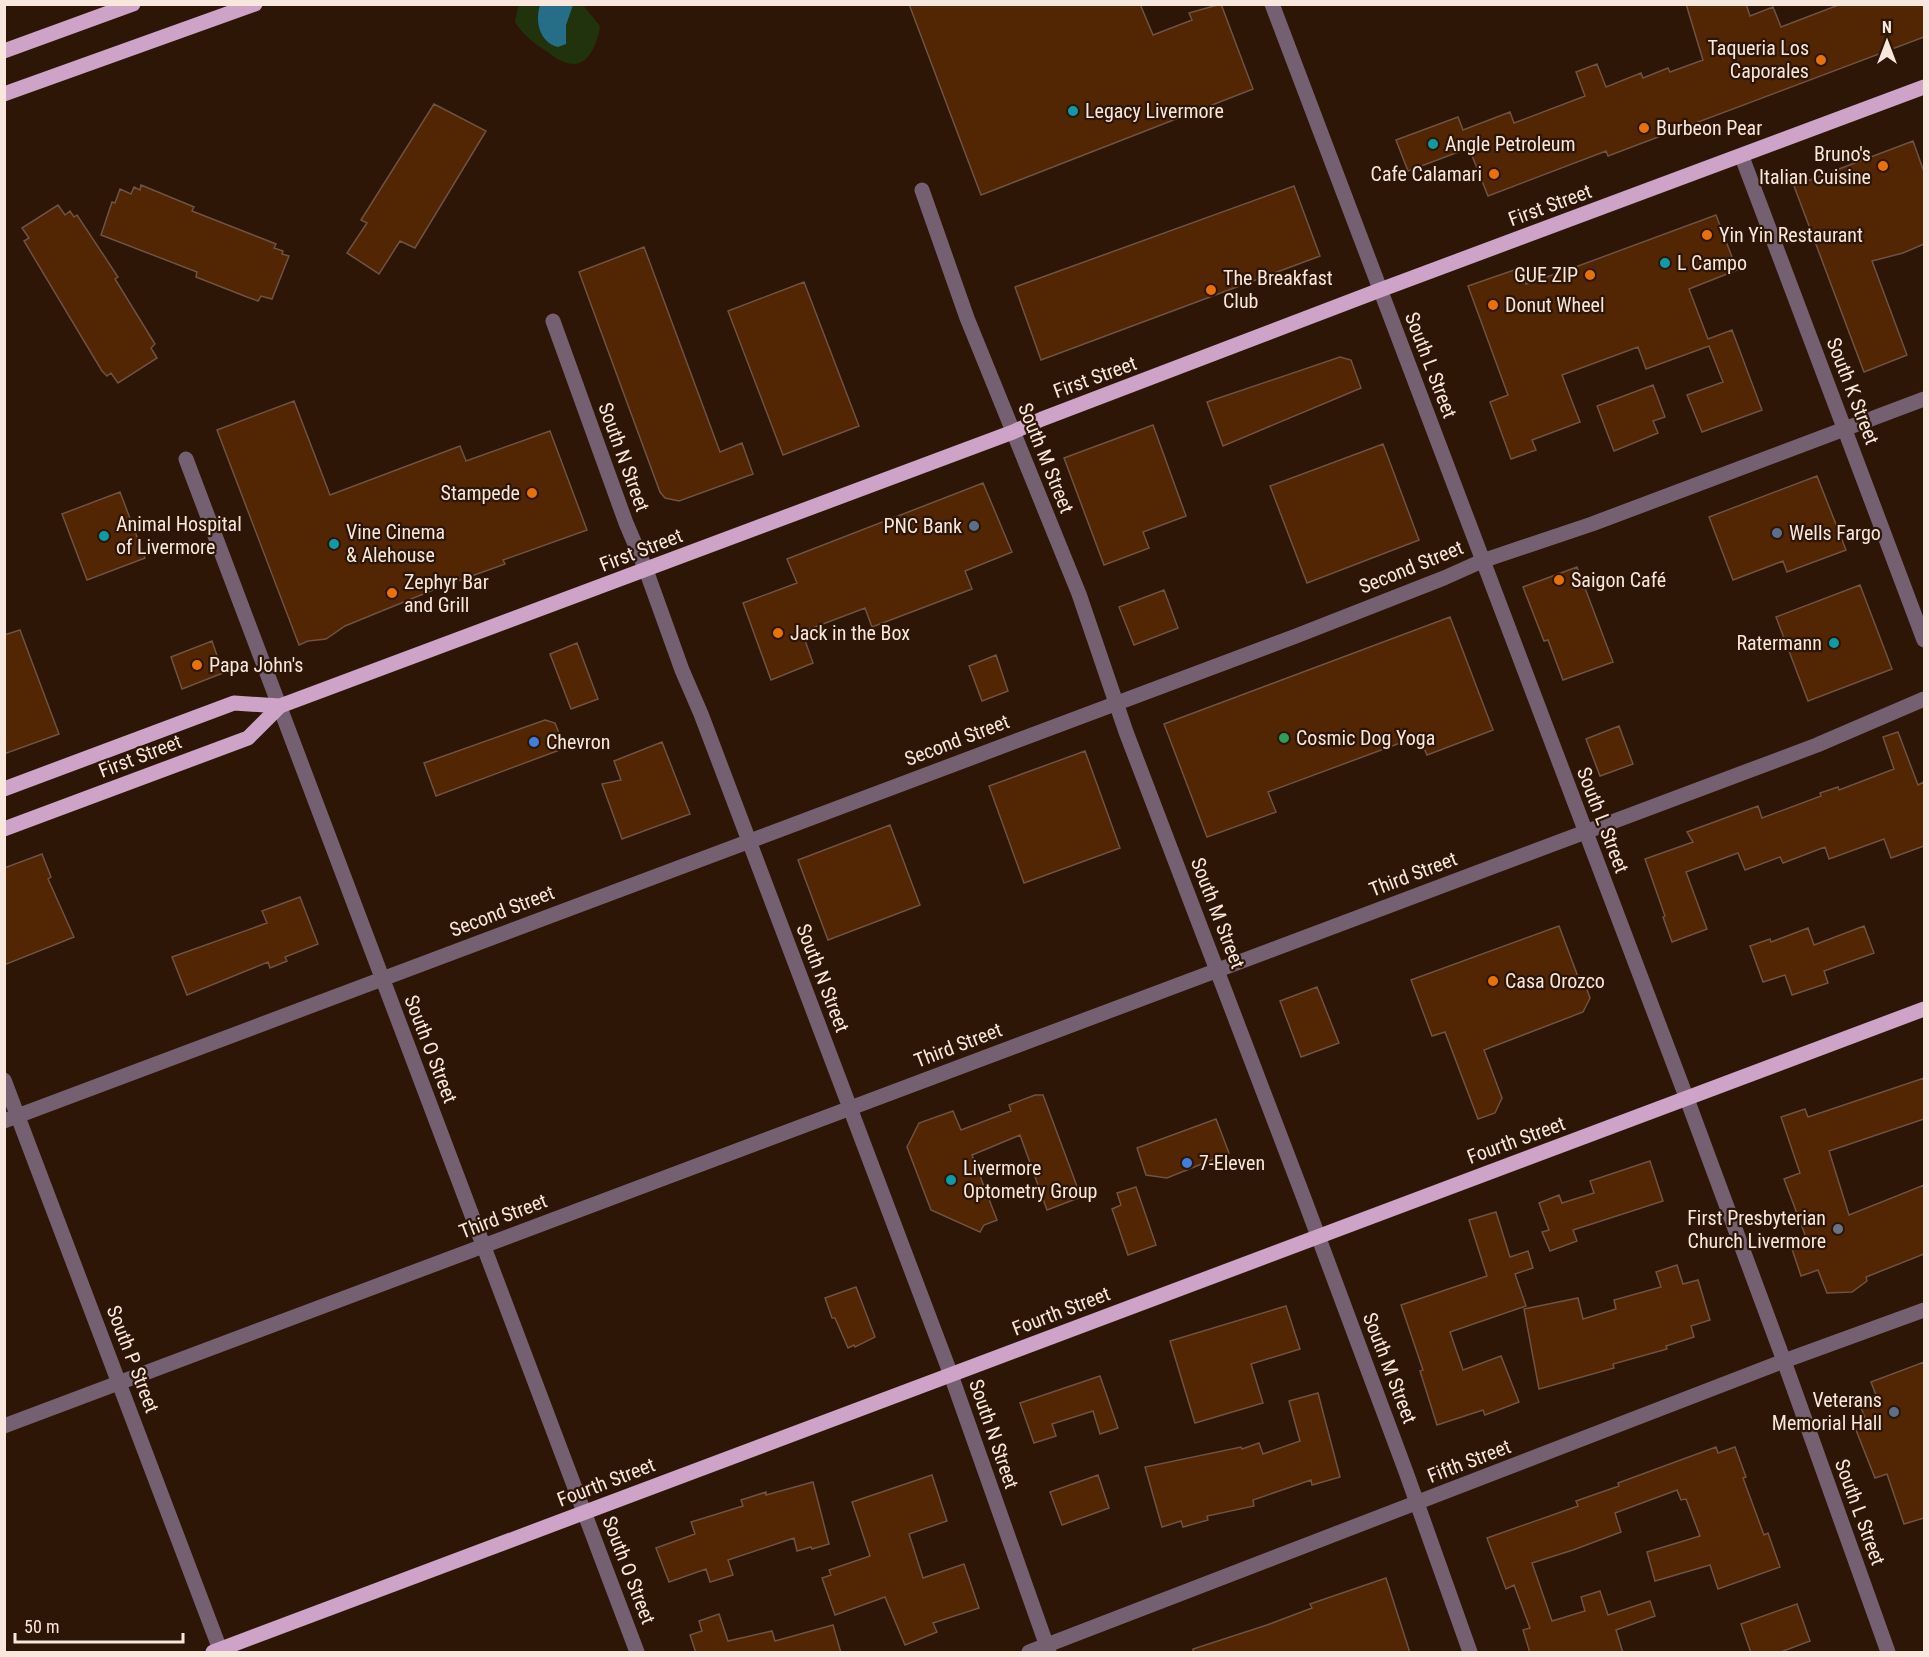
<svg xmlns="http://www.w3.org/2000/svg" width="1929" height="1657" viewBox="0 0 1929 1657" font-family="'Roboto Condensed',sans-serif">
	<rect width="100%" height="100%" fill="#2e1607"/>
	<!-- green -->
	<path fill="#20330c" d="M582,4L600,26C598,42 588,70 567,63C559,61 552,55 546,51C534,43 523,35 515,22L518,7L522,5Z"/>
	<!-- water -->
	<path fill="#266e88" d="M540,5H573L566,25V44L558,47C539,42 535,21 540,5Z"/>
	<!-- building -->
	<path fill="#522503" stroke="#6e5242" stroke-width="1.5" d="M909,4H1140L1153,35L1192,20L1189,13L1221,4L1253,89L981,195Z
		M1686,4H1746L1750,16L1773,7L1781,27L1841,4H1924V37L1629,148L1608,156L1606,151L1488,196L1469,148L1408,171L1396,140L1458,117L1463,130L1510,112L1514,123L1585,96L1576,72L1597,64L1606,87L1641,73L1643,78L1668,68L1670,72L1703,60Z
		M434,104L486,131L415,248L400,241L379,274L347,253L367,223L361,220Z
		M1913,141L1924,172V244L1903,253L1872,261L1907,355L1864,372L1794,186Z
		M141,185L194,207L192,211L276,244L274,248L283,251L282,254L289,256L272,299L261,296L258,301L247,297L196,277L197,272L101,235L112,202L115,203L120,189L131,194L134,187L140,190Z
		M1294,186L1320,256L1041,360L1015,287Z
		M58,205L65,215L70,211L74,217L77,215L118,277L115,279L155,344L151,348L157,358L118,383L111,373L107,376L102,371L24,241L29,238L22,228Z
		M1716,215L1737,270L1689,289L1708,339L1732,330L1762,410L1702,432L1687,395L1723,382L1709,346L1646,369L1638,347L1562,375L1580,422L1532,440L1536,450L1511,459L1490,402L1508,395L1468,286L1520,268L1526,284L1570,269Z
		M644,247L720,452L742,443L753,474L679,501L665,498L660,492L579,272Z
		M804,282L859,426L783,455L728,311Z
		M1340,357L1351,360L1361,388L1223,446L1207,402Z
		M1653,385L1665,417L1653,421L1658,433L1614,451L1597,406Z
		M294,401L330,495L460,446L466,461L550,431L587,530L503,560L505,564L438,588L345,626L326,639L308,641L299,645L217,430Z
		M1153,425L1186,516L1143,532L1149,548L1104,565L1064,458Z
		M1383,444L1419,540L1307,583L1270,486Z
		M1817,476L1846,550L1787,572L1783,561L1733,580L1709,517Z
		M983,483L1012,552L965,571L972,589L872,627L865,608L802,632L813,663L771,680L743,603L797,583L787,559Z
		M120,492L145,558L87,580L62,514Z
		M1577,567L1613,662L1563,680L1548,640L1544,641L1523,587Z
		M1860,585L1892,669L1808,701L1776,617Z
		M1164,590L1178,628L1134,645L1119,607Z
		M1450,617L1493,730L1427,755L1419,736L1268,792L1276,812L1207,837L1164,724Z
		M20,630L59,734L4,754V635Z
		M212,641L223,673L182,689L171,657Z
		M577,643L598,699L571,709L550,654Z
		M996,655L1008,691L982,701L969,666Z
		M545,720L555,723L565,748L436,796L424,763Z
		M1619,726L1633,764L1600,776L1586,739Z
		M1898,732L1918,785L1924,782V846L1891,858L1884,839L1829,859L1825,847L1783,863L1780,857L1745,870L1738,853L1686,872L1707,929L1672,942L1663,917L1665,916L1645,859L1693,842L1687,832L1758,806L1762,818L1821,796L1820,793L1838,787L1839,790L1894,769L1883,737Z
		M662,742L690,814L622,839L602,784L621,780L614,761Z
		M1085,751L1120,848L1024,883L989,786Z
		M890,825L920,905L828,940L798,860Z
		M42,854L51,877L48,879L74,937L4,965V868Z
		M300,897L318,944L285,957L287,961L270,968L268,962L187,995L172,957L267,923L262,911Z
		M1559,926L1580,982L1584,981L1590,998L1583,1012L1484,1050L1502,1098L1495,1113L1478,1119L1445,1032L1432,1036L1411,980Z
		M1864,926L1874,953L1824,971L1828,983L1792,995L1785,975L1763,982L1750,946L1770,939L1771,942L1808,928L1814,945Z
		M1317,987L1339,1043L1301,1057L1280,1001Z
		M1924,1078V1119L1829,1151L1849,1215L1924,1185V1254L1866,1277L1867,1281L1852,1292L1827,1293L1818,1270L1801,1276L1791,1246L1807,1240L1784,1179L1800,1173L1781,1117L1805,1109L1808,1117Z
		M1035,1095H1043L1081,1197L1047,1210L1020,1135L972,1155L997,1220L984,1225L980,1232L931,1210L907,1147L919,1123L953,1111L961,1130L1011,1111L1009,1105Z
		M1216,1119L1229,1153L1167,1178L1146,1175L1137,1148Z
		M1650,1161L1663,1201L1573,1230L1577,1241L1550,1251L1542,1232L1549,1230L1539,1203L1559,1195L1562,1203L1594,1193L1590,1181Z
		M1136,1187L1156,1245L1128,1255L1112,1209L1121,1205L1117,1193Z
		M1496,1212L1510,1257L1528,1251L1533,1268L1515,1274L1526,1306L1450,1332L1463,1370L1501,1356L1519,1402L1485,1415L1483,1410L1437,1425L1420,1371L1423,1370L1401,1305L1487,1276L1469,1220Z
		M1677,1265L1683,1284L1698,1280L1710,1320L1691,1326L1694,1337L1666,1346L1667,1349L1613,1364L1614,1368L1539,1389L1524,1309L1578,1298L1583,1319L1616,1309L1614,1300L1661,1287L1656,1272Z
		M856,1287L875,1337L855,1347L854,1345L848,1348L835,1318H832L825,1298Z
		M1286,1306L1300,1349L1251,1364L1263,1403L1195,1423L1170,1341Z
		M1924,1362V1518L1904,1524L1887,1474L1875,1478L1854,1425L1866,1421L1859,1402L1876,1395L1871,1382Z
		M1100,1376L1118,1428L1100,1434L1093,1411L1052,1424L1056,1436L1034,1443L1020,1403Z
		M1318,1393L1340,1477L1312,1485L1311,1480L1253,1500L1254,1506L1207,1516L1208,1520L1183,1527L1181,1521L1162,1527L1145,1467L1241,1447L1242,1449L1259,1443L1263,1454L1300,1441L1289,1401Z
		M1716,1447L1718,1453L1735,1447L1746,1477L1743,1478L1764,1535L1768,1533L1780,1567L1718,1589L1710,1565L1655,1581L1647,1552L1700,1536L1686,1499L1681,1500L1677,1490L1615,1513L1621,1532L1573,1550L1532,1563L1552,1621L1585,1611L1581,1597L1600,1591L1608,1615L1650,1601L1655,1616L1616,1630L1623,1653H1530L1523,1630L1530,1628L1514,1585L1506,1589L1487,1538L1578,1506L1576,1501L1619,1486L1618,1483Z
		M932,1475L947,1521L909,1534L923,1578L964,1564L979,1608L933,1623L937,1632L905,1645L885,1597L835,1615L822,1578L831,1575L829,1570L870,1556L852,1502Z
		M1098,1475L1109,1508L1062,1525L1050,1492Z
		M813,1482L829,1544L812,1549L811,1547L797,1551L794,1538L728,1560L733,1575L710,1582L706,1569L669,1582L656,1548L695,1534L691,1522L743,1506L741,1500L766,1492V1495Z
		M1386,1578L1410,1653H1193V1649L1267,1625L1312,1608L1310,1604Z
		M1797,1604L1810,1641L1778,1653H1751L1741,1624Z
		M719,1614L728,1641L772,1631L775,1641L833,1625L841,1653H696L690,1635L702,1631L699,1621Z"/>
	<g fill="none" stroke-linecap="round" stroke-linejoin="round">
		<!-- minor -->
		<path stroke="#746071" stroke-width="15" d="M1272,4L1687,1099L1784,1361L1888,1652
			M1742,157L1924,640
			M922,190L967,318L1079,594L1126,732L1305,1201L1406,1472L1470,1652
			M553,321L626,523L646,570L682,670L701,714L951,1375L1049,1652
			M186,459L637,1652
			M4,1080L221,1652
			M4,1121L1296,636L1444,578L1482,561L1592,524L1924,399
			M4,1426L1817,745L1924,699
			M1029,1652L1784,1361L1924,1310"/>
		<!-- major -->
		<path stroke="#cda3c7" stroke-width="15" d="M4,51L133,4
			M4,94L255,4
			M4,789L234,703L280,706
			M4,829L248,738L280,706L1013,432L1042,419L1380,290L1924,87
			M213,1652L1924,1009"/>
	</g>
	<!-- markers -->
	<g fill="#e8710a" stroke="#2e1607" stroke-width="2">
		<circle cx="1821" cy="60" r="6"/>
		<circle cx="1644" cy="128" r="6"/>
		<circle cx="1883" cy="166" r="6"/>
		<circle cx="1494" cy="174" r="6"/>
		<circle cx="1707" cy="235" r="6"/>
		<circle cx="1590" cy="275" r="6"/>
		<circle cx="1211" cy="290" r="6"/>
		<circle cx="1493" cy="305" r="6"/>
		<circle cx="532" cy="493" r="6"/>
		<circle cx="1559" cy="580" r="6"/>
		<circle cx="392" cy="593" r="6"/>
		<circle cx="778" cy="633" r="6"/>
		<circle cx="197" cy="665" r="6"/>
		<circle cx="1493" cy="981" r="6"/>
	</g>
	<g fill="#0f9aa8" stroke="#2e1607" stroke-width="2">
		<circle cx="1073" cy="111" r="6"/>
		<circle cx="1433" cy="144" r="6"/>
		<circle cx="1665" cy="263" r="6"/>
		<circle cx="104" cy="536" r="6"/>
		<circle cx="334" cy="544" r="6"/>
		<circle cx="1834" cy="643" r="6"/>
		<circle cx="951" cy="1180" r="6"/>
	</g>
	<g fill="#5c6f8a" stroke="#2e1607" stroke-width="2">
		<circle cx="974" cy="526" r="6"/>
		<circle cx="1777" cy="533" r="6"/>
		<circle cx="1894" cy="1412" r="6"/>
	</g>
	<circle fill="#2e9e5b" stroke="#2e1607" stroke-width="2" cx="1284" cy="738" r="6"/>
	<g fill="#3f7fe0" stroke="#2e1607" stroke-width="2">
		<circle cx="534" cy="742" r="6"/>
		<circle cx="1187" cy="1163" r="6"/>
	</g>
	<circle fill="#6b7280" stroke="#2e1607" stroke-width="2" cx="1838" cy="1229" r="6"/>
	<g text-anchor="middle" dominant-baseline="central" stroke-width="4.5" stroke-linejoin="round" paint-order="stroke">
		<!-- poi labels -->
		<g font-size="20" fill="#f8e7dd" stroke="#2e1607" text-anchor="start">
			<text x="1809" y="48" text-anchor="end">Taqueria Los<tspan x="1809" dy="23">Caporales</tspan></text>
			<text x="1085" y="111">Legacy Livermore</text>
			<text x="1656" y="128">Burbeon Pear</text>
			<text x="1445" y="144">Angle Petroleum</text>
			<text x="1871" y="154" text-anchor="end">Bruno's<tspan x="1871" dy="23">Italian Cuisine</tspan></text>
			<text x="1482" y="174" text-anchor="end">Cafe Calamari</text>
			<text x="1719" y="235">Yin Yin Restaurant</text>
			<text x="1677" y="263">L Campo</text>
			<text x="1578" y="275" text-anchor="end">GUE ZIP</text>
			<text x="1223" y="278">The Breakfast<tspan x="1223" dy="23">Club</tspan></text>
			<text x="1505" y="305">Donut Wheel</text>
			<text x="520" y="493" text-anchor="end">Stampede</text>
			<text x="116" y="524">Animal Hospital<tspan x="116" dy="23">of Livermore</tspan></text>
			<text x="962" y="526" text-anchor="end">PNC Bank</text>
			<text x="346" y="532">Vine Cinema<tspan x="346" dy="23">&amp; Alehouse</tspan></text>
			<text x="1789" y="533">Wells Fargo</text>
			<text x="1571" y="580">Saigon Café</text>
			<text x="404" y="582">Zephyr Bar<tspan x="404" dy="23">and Grill</tspan></text>
			<text x="790" y="633">Jack in the Box</text>
			<text x="1822" y="643" text-anchor="end">Ratermann</text>
			<text x="209" y="665">Papa John's</text>
			<text x="1296" y="738">Cosmic Dog Yoga</text>
			<text x="546" y="742">Chevron</text>
			<text x="1505" y="981">Casa Orozco</text>
			<text x="1199" y="1163">7-Eleven</text>
			<text x="963" y="1168">Livermore<tspan x="963" dy="23">Optometry Group</tspan></text>
			<text x="1826" y="1218" text-anchor="end">First Presbyterian<tspan x="1826" dy="23">Church Livermore</tspan></text>
			<text x="1882" y="1400" text-anchor="end">Veterans<tspan x="1882" dy="23">Memorial Hall</tspan></text>
		</g>
		<!-- street labels -->
		<g font-size="20" fill="#f8e7dd" stroke="#2e1607">
			<text transform="translate(1550 205) rotate(-20)">First Street</text>
			<text transform="translate(1431 365) rotate(69)">South L Street</text>
			<text transform="translate(1095 377) rotate(-20)">First Street</text>
			<text transform="translate(1853 391) rotate(69)">South K Street</text>
			<text transform="translate(624 457) rotate(70)">South N Street</text>
			<text transform="translate(1046 458) rotate(68)">South M Street</text>
			<text transform="translate(641 550) rotate(-21)">First Street</text>
			<text transform="translate(1411 567) rotate(-22)">Second Street</text>
			<text transform="translate(957 740) rotate(-21)">Second Street</text>
			<text transform="translate(140 756) rotate(-21)">First Street</text>
			<text transform="translate(1603 820) rotate(69)">South L Street</text>
			<text transform="translate(1413 874) rotate(-21)">Third Street</text>
			<text transform="translate(502 911) rotate(-21)">Second Street</text>
			<text transform="translate(1218 913) rotate(69)">South M Street</text>
			<text transform="translate(823 978) rotate(69)">South N Street</text>
			<text transform="translate(958 1045) rotate(-21)">Third Street</text>
			<text transform="translate(431 1049) rotate(69)">South O Street</text>
			<text transform="translate(1516 1140) rotate(-20)">Fourth Street</text>
			<text transform="translate(503 1216) rotate(-21)">Third Street</text>
			<text transform="translate(1061 1311) rotate(-21)">Fourth Street</text>
			<text transform="translate(133 1359) rotate(69)">South P Street</text>
			<text transform="translate(1390 1368) rotate(69)">South M Street</text>
			<text transform="translate(994 1434) rotate(71)">South N Street</text>
			<text transform="translate(1469 1461) rotate(-21)">Fifth Street</text>
			<text transform="translate(606 1482) rotate(-21)">Fourth Street</text>
			<text transform="translate(1860 1512) rotate(70)">South L Street</text>
			<text transform="translate(629 1570) rotate(69)">South O Street</text>
		</g>
	</g>
	<!-- border -->
	<rect width="1929" height="1657" fill="none" stroke="#f8e7dd" stroke-width="12"/>
	<!-- north arrow -->
	<g transform="translate(1887 42)" stroke="#2e1607" stroke-width="4.5" paint-order="stroke">
	<path d="M0-4.5L10 22L0 15L-10 22Z" fill="#f8e7dd"/>
	<text y="-9" font-size="16" font-weight="bold" text-anchor="middle" fill="#f8e7dd">N</text>
	</g>
	<!-- scale -->
	<path d="M15 1633v9h168v-9" fill="none" stroke="#f8e7dd" stroke-width="3"/>
	<text x="24" y="1633" font-size="18" fill="#f8e7dd" stroke="#2e1607" stroke-width="4.5" paint-order="stroke">50 m</text>
</svg>
